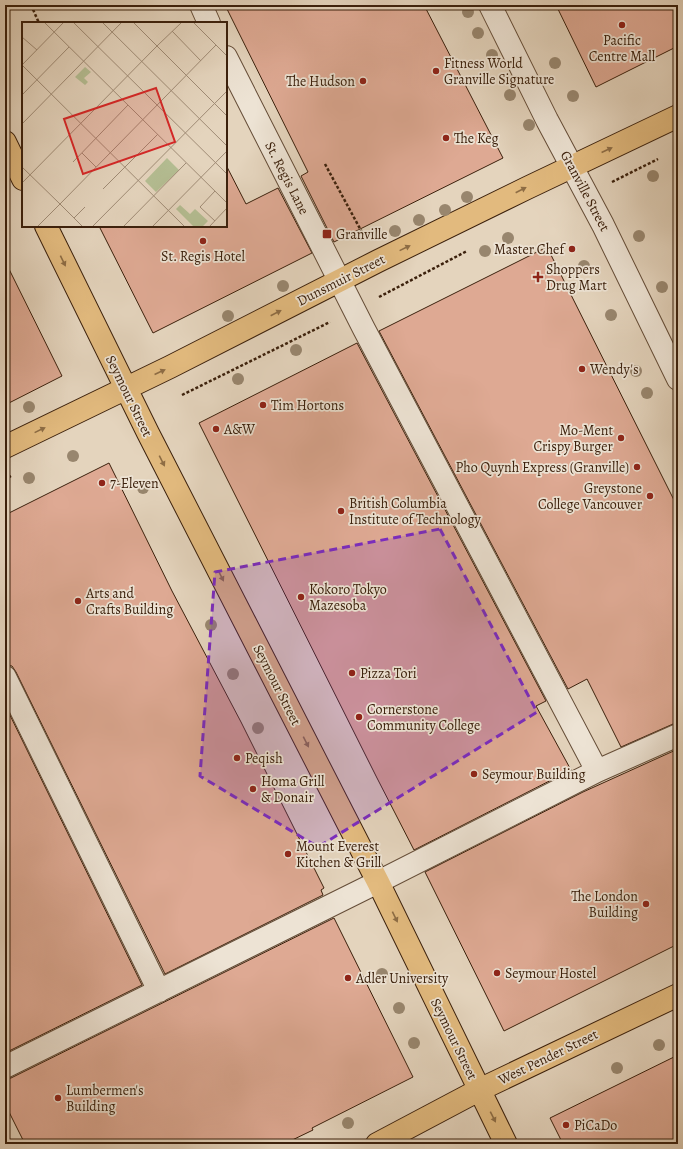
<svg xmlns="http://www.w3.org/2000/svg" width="683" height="1149" viewBox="0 0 683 1149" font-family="Alegreya,serif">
	<rect width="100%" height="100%" fill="#e4d4bd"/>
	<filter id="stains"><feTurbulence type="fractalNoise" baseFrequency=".005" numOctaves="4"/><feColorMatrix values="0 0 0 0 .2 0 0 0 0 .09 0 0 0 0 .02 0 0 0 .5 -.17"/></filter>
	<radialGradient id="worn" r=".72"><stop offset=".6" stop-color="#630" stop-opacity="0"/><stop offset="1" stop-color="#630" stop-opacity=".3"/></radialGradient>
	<!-- building -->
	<path fill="#dea993" stroke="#3b200c" d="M225,5H424L503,158L334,242L301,176L308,172Z
		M556,5H678V46L596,87Z
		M226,165L246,204L278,188L312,253L153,333L99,226H226Z
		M547,247L678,508V723L673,724L621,747L587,679L568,689L379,331Z
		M5,261L62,376L5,405Z
		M357,343L546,701L536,706L571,770L414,850L377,778L199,423Z
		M109,463L172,591L241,722L324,888L321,890L323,895L165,974L16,672L12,666L5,665V515Z
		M5,705L142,985L5,1053Z
		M678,749V944L504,1031L425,872L583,792Z
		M334,918L413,1077L312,1128L313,1130L284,1144H25L5,1104V1079L11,1078Z
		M678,1055V1144H563L550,1118Z"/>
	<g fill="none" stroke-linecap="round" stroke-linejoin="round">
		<!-- minor casing -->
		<g stroke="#654d38" stroke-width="24">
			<path id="minor" d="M201,5L209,23
				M490,5L547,120L603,225L678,379
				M226,57L364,329L597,771
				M5,677L159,991
				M5,1067L378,882L597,771L678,735"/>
		</g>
		<!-- major casing -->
		<g stroke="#3b200c" stroke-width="24">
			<path id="major" d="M5,142L23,179
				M46,226L148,433L378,882L506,1144
				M5,447L170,367L378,261L527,188L678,116
				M377,1144L479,1090L678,995"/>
		</g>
		<!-- path -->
		<path stroke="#3b200c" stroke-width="2.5" stroke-dasharray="3 2" stroke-linecap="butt" d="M31,5L39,23
			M325,164L364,236
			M612,182L658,159
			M379,297L467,251
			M182,395L330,322
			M5,479L11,476"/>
		<!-- minor -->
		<use href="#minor" stroke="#ede3d4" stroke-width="22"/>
		<!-- major -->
		<use href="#major" stroke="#e2ba7e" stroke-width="22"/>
	</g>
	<!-- trees -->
	<g fill="#98866e">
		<circle cx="468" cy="12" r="6"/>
		<circle cx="478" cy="33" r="6"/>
		<circle cx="492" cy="55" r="6"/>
		<circle cx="555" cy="63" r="6"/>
		<circle cx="510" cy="95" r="6"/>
		<circle cx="573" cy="96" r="6"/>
		<circle cx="529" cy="125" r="6"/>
		<circle cx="653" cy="176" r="6"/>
		<circle cx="467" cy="197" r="6"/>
		<circle cx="445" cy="210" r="6"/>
		<circle cx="419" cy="220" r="6"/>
		<circle cx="395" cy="231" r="6"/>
		<circle cx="639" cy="236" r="6"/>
		<circle cx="508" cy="238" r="6"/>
		<circle cx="485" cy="251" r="6"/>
		<circle cx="584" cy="266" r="6"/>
		<circle cx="283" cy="286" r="6"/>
		<circle cx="662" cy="287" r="6"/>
		<circle cx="611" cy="315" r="6"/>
		<circle cx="228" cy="316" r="6"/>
		<circle cx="296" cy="350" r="6"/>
		<circle cx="636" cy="371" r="6"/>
		<circle cx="238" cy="379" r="6"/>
		<circle cx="647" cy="393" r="6"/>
		<circle cx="29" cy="407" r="6"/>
		<circle cx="73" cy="456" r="6"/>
		<circle cx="29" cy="478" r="6"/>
		<circle cx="143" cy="488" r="6"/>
		<circle cx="211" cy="625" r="6"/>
		<circle cx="233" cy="674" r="6"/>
		<circle cx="258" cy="728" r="6"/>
		<circle cx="382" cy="974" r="6"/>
		<circle cx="399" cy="1008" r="6"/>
		<circle cx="414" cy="1043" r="6"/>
		<circle cx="659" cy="1045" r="6"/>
		<circle cx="617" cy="1068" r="6"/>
		<circle cx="348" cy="1123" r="6"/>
	</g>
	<!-- one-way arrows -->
	<defs><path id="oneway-solid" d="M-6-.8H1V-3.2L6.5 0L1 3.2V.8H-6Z"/></defs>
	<g fill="#8e6d45">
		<use href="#oneway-solid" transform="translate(607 150) rotate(-25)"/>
		<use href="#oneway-solid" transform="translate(521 190) rotate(-27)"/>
		<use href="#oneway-solid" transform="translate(405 248) rotate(-26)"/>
		<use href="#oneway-solid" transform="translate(63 261) rotate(64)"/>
		<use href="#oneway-solid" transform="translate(276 313) rotate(-27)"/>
		<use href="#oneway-solid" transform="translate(160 372) rotate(-25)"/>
		<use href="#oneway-solid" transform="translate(40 430) rotate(-26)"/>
		<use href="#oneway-solid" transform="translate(162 461) rotate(63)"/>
		<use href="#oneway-solid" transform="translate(221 576) rotate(63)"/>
		<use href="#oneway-solid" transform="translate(306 742) rotate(63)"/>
		<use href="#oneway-solid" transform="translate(395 917) rotate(64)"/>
		<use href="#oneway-solid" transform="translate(493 1117) rotate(63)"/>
	</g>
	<!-- marked area -->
	<path fill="#7b2cbf" fill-opacity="0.2" stroke="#7b2cbf" stroke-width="3" stroke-dasharray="8 5" stroke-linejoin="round" d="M440,529L537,712L318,847L200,776L215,572Z"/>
	<!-- markers -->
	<g fill="#8f2418" stroke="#ede3d4" stroke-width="1.5">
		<circle cx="622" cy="25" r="4"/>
		<circle cx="436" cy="71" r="4"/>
		<circle cx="363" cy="81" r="4"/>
		<circle cx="446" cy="138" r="4"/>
		<rect x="322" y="229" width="10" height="10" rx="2"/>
		<circle cx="203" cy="241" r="4"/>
		<circle cx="572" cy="249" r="4"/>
		<path d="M536 271h4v4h4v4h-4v4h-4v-4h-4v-4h4z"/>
		<circle cx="582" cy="369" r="4"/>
		<circle cx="263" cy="405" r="4"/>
		<circle cx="216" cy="429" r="4"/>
		<circle cx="621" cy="438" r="4"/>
		<circle cx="637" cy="467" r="4"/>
		<circle cx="102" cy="483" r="4"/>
		<circle cx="650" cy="496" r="4"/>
		<circle cx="341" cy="511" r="4"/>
		<circle cx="301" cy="597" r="4"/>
		<circle cx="78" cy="601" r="4"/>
		<circle cx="352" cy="673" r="4"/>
		<circle cx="359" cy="717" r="4"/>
		<circle cx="237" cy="758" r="4"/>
		<circle cx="474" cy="774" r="4"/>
		<circle cx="253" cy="789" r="4"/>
		<circle cx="288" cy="854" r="4"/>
		<circle cx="646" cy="904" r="4"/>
		<circle cx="497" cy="973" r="4"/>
		<circle cx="348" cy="978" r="4"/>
		<circle cx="58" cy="1098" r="4"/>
		<circle cx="566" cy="1125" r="4"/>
	</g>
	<g text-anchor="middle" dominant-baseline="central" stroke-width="3.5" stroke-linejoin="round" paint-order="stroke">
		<!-- poi labels -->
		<g font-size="14" fill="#3b200c" stroke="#ede3d4" text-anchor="start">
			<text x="622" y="40" text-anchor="middle">Pacific<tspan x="622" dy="16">Centre Mall</tspan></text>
			<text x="444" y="63">Fitness World<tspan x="444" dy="16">Granville Signature</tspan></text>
			<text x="355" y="81" text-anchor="end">The Hudson</text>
			<text x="454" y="138">The Keg</text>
			<text x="336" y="234">Granville</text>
			<text x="564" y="249" text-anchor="end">Master Chef</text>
			<text x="203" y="256" text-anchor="middle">St. Regis Hotel</text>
			<text x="546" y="269">Shoppers<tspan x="546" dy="16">Drug Mart</tspan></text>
			<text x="590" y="369">Wendy's</text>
			<text x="271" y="405">Tim Hortons</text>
			<text x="224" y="429">A&amp;W</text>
			<text x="613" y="430" text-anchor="end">Mo-Ment<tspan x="613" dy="16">Crispy Burger</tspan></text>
			<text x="629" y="467" text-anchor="end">Pho Quynh Express (Granville)</text>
			<text x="110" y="483">7-Eleven</text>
			<text x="642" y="488" text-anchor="end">Greystone<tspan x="642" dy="16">College Vancouver</tspan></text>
			<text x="349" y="503">British Columbia<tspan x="349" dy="16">Institute of Technology</tspan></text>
			<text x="309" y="589">Kokoro Tokyo<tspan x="309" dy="16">Mazesoba</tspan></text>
			<text x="86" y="593">Arts and<tspan x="86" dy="16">Crafts Building</tspan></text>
			<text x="360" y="673">Pizza Tori</text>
			<text x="367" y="709">Cornerstone<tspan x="367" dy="16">Community College</tspan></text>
			<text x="245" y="758">Peqish</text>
			<text x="482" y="774">Seymour Building</text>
			<text x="261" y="781">Homa Grill<tspan x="261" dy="16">&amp; Donair</tspan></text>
			<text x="296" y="846">Mount Everest<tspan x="296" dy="16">Kitchen &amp; Grill</tspan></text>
			<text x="638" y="896" text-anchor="end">The London<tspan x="638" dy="16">Building</tspan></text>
			<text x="505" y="973">Seymour Hostel</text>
			<text x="356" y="978">Adler University</text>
			<text x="66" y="1090">Lumbermen's<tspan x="66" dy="16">Building</tspan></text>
			<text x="574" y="1125">PiCaDo</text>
		</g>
		<!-- street labels -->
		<g font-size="14" fill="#3b200c" stroke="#ede3d4">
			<text transform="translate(287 178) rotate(63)">St. Regis Lane</text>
			<text transform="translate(585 191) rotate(62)">Granville Street</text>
			<text transform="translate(341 280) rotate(-27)">Dunsmuir Street</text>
			<text transform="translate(129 396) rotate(64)">Seymour Street</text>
			<text transform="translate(277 685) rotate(63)">Seymour Street</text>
			<text transform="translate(454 1039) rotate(64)">Seymour Street</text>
			<text transform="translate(548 1057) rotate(-26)">West Pender Street</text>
		</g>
	</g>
	<!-- overview -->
	<g transform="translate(22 22)">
		<rect width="205" height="205" fill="#e4d4bd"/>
		<path d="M63,45L69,50L62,56L66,60L63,63L53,55ZM145,136L157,148L134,170L123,159ZM158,183L168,192L173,187L186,199L180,205H172L154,187Z" fill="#b4bd92"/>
		<path fill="none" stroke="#a08c76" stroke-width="1" d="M22,0L205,181M51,0L205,152M80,0L205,124M111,0L205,94M171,0L205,34M150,9L179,39M0,15L15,28M135,24L160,0M0,43L42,0M0,43L163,205M0,73L47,25M0,102L100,0M60,131L74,145M51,140L106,83M0,145L38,182L15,205M0,161L135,24M81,167L136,112M193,169L178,185L193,199M52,196L63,185M61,205L38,182L194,23M70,205L205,69M101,205L164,141M130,205L205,129M187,205L205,186"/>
		<path fill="#d62828" fill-opacity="0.15" stroke="#d62828" stroke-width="2" d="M134,66L153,120L61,152L42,97Z"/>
		<rect width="205" height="205" fill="none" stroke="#3b200c" stroke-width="2"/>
	</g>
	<!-- margin -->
	<rect width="683" height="1149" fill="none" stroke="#e4d4bd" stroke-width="20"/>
	<rect x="6" y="6" width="671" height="1137" fill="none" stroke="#3b200c" stroke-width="2"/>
	<rect x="10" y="10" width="663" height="1129" fill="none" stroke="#3b200c"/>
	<rect width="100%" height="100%" filter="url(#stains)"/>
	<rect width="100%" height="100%" fill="url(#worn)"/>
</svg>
